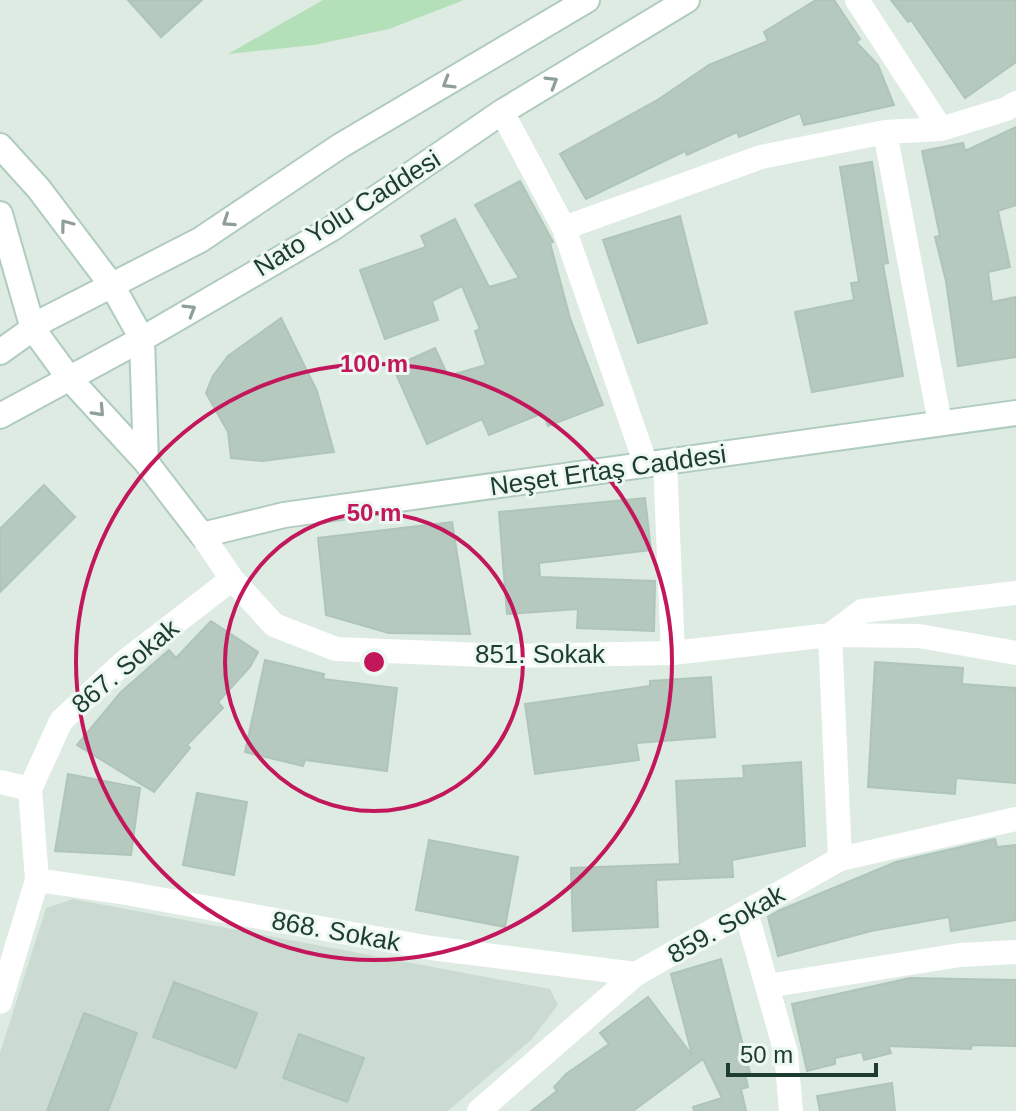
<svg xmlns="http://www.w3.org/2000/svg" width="1016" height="1111" viewBox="0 0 1016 1111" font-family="Helvetica,sans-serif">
	<rect width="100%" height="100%" fill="#ddebe3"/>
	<!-- built -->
	<path fill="#ccdbd2" d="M73,899L550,989L558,1005L531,1040L448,1111H0V1053L46,908Z"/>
	<!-- green -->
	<path fill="#b3e0b9" d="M323,0H464L389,29L314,45L228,54Z"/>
	<!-- building -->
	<path fill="#b5c9bf" stroke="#afc5b9" stroke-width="2" d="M128,0H202L161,37Z
		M816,0H834L860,39L856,42L878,65L894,105L804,125L800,113L739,137L737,132L687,155L685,151L586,199L560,154L659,99L709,65L768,41L764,32Z
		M891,0H1016V62L965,98L911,20L908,22Z
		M1016,127V205L998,211L1010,267L988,272L992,302L1016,297V357L958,366L946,281L935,237L940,236L922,151L963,143L965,151Z
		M872,162L888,263L883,264L903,376L812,392L795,312L854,300L851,283L859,282L840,167Z
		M520,181L553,242L550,243L570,318L603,405L548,426L543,413L489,435L482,419L427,444L393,367L435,348L448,376L486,365L475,331L480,329L462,286L432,301L438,320L385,339L360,270L426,247L421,236L455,219L489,287L519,278L475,205Z
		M680,216L707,323L638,343L603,240Z
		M281,318L317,391L334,452L262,461L231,458L228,432L206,393L213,376L228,356Z
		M44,485L75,517L0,592V529Z
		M645,498L651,550L539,563L540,577L655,581L654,631L577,628L578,609L507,614L499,512Z
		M452,522L470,634L389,633L326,615L318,538Z
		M211,621L258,652L250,667L218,702L223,708L187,745L190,748L154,792L77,745L121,692L169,650L176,658Z
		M265,660L324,674L323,679L397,688L387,771L305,760L303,766L245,752Z
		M875,662L963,668L962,684L1016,688V783L956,778L955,794L868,787Z
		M711,677L715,737L636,743L639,760L535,774L525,704L650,686V681Z
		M801,762L805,846L732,860L733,877L656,880L658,927L573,931L571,868L680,864L676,781L744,778L743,766Z
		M68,774L140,788L131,855L55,851Z
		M197,793L247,802L234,875L183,865Z
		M995,839L997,847L1016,845V920L951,931L949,917L871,931L778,956L768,917L778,911L896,862Z
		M429,840L518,857L505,927L416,910Z
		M721,959L750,1073L745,1074L748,1087L741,1089L746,1111H694L693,1107L722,1098L703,1059L633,1111H531L557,1091L554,1087L566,1074L609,1044L600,1033L648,997L692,1055L671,974Z
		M910,978L1016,980V1046L972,1045L971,1049L888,1046L891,1053L864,1060L862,1052L835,1058V1064L807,1071L792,1004Z
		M174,982L257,1013L236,1068L153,1037Z
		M84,1013L137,1033L108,1111H47Z
		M299,1034L364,1058L347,1102L283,1078Z
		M892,1083L895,1111H820L817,1096Z"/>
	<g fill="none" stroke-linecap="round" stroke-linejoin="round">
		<!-- secondary casing -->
		<g stroke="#afccbe" stroke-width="28">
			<path id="secondary" d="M0,146L39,189L113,287L142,339L146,462
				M0,214L33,329L69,378L146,462L202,535L284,515L1016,413
				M0,352L46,319L200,240L340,146L587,0
				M0,416L142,339L331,229L502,112L687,0"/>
		</g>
		<!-- street -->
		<path stroke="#fff" stroke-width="24" d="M857,0L941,129
			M502,112L564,228
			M885,132L940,423
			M665,462L673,653
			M646,465L564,228L761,157L885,132L941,129L1006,109L1016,103
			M202,535L232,579L274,625L336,649L509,656L673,653L830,635L919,636L1016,653
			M0,782L30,789
			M840,859L830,635L862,611L1016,593
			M37,880L126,893L431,948L636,974
			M746,912L786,1053L791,1111
			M767,986L960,955L1016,952
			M0,1002L37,880L30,789L61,721L123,663L232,579
			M479,1111L636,974L840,859L1016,819"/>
		<!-- secondary -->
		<use href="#secondary" stroke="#fff" stroke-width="24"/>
	</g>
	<!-- one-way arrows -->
	<defs><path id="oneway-chevron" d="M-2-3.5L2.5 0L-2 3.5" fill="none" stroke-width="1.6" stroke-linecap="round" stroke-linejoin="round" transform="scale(2)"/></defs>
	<g stroke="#8e9e98">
		<use href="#oneway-chevron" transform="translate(552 82) rotate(-31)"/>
		<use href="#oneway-chevron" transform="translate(448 83) rotate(149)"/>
		<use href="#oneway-chevron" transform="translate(228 221) rotate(146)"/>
		<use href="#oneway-chevron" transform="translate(66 225) rotate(-127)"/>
		<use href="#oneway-chevron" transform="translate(190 310) rotate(-31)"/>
		<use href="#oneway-chevron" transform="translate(99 411) rotate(47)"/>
	</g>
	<!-- distance rings -->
	<g fill="none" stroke="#c2185b" stroke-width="4">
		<circle cx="374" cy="662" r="149"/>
		<circle cx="374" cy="662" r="298"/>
	</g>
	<g text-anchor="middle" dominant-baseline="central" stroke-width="6" stroke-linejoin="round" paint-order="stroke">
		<!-- street labels -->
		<g font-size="26" fill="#1d3d30" stroke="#eef8f2">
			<text transform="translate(347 213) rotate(-32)">Nato Yolu Caddesi</text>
			<text transform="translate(608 470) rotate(-8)">Neşet Ertaş Caddesi</text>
			<text x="540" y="654">851. Sokak</text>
			<text transform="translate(125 666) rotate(-40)">867. Sokak</text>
			<text transform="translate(726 924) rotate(-30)">859. Sokak</text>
			<text transform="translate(336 931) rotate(10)">868. Sokak</text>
		</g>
	</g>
	<circle cx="374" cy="662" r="12" fill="#c2185b" stroke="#eef8f2" stroke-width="4"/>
	<g font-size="24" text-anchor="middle" font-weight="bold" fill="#c2185b" stroke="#eef8f2" stroke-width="6" stroke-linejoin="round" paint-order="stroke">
		<text x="374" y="372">100 m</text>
		<text x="374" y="521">50 m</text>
	</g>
	<!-- scale -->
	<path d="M728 1063v12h148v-12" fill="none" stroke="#1d3d30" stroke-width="4"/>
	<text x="740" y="1063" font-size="24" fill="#1d3d30" stroke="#eef8f2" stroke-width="6" paint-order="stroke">50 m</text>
</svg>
